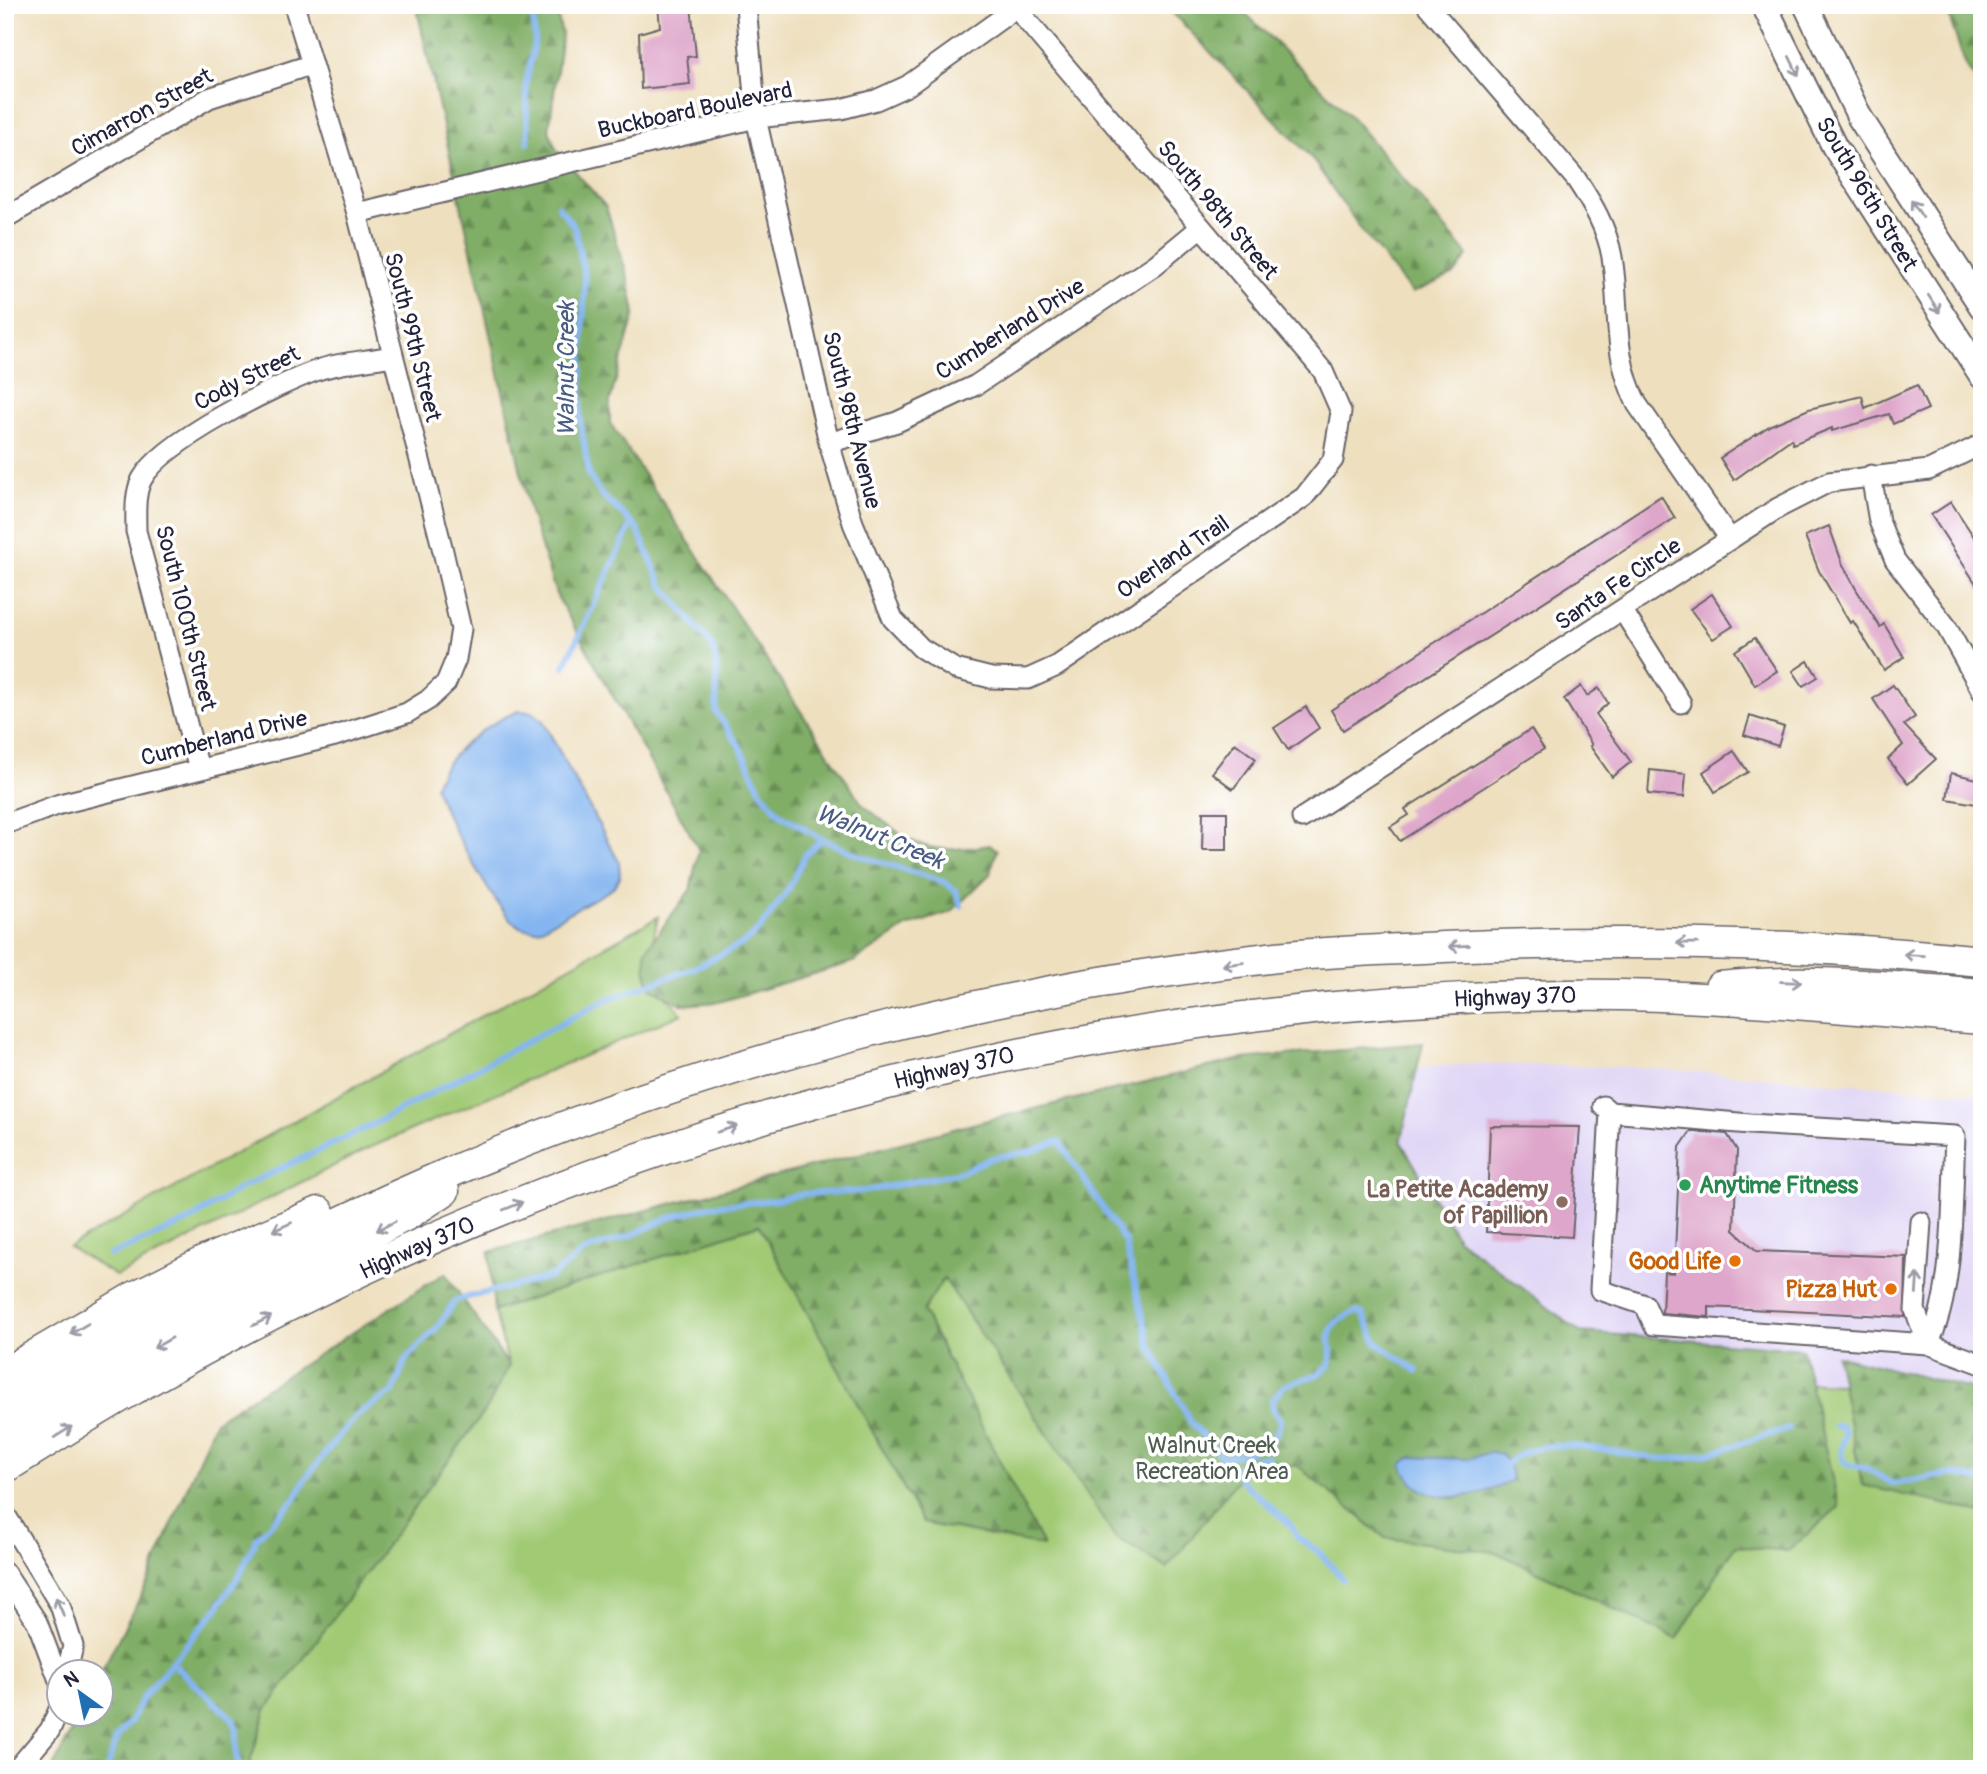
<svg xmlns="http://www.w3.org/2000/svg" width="1987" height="1774" viewBox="0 0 1987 1774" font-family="Pangolin,sans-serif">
	<defs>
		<pattern id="forest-firs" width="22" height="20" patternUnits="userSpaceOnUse" patternTransform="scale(1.75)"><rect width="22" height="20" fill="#80ae66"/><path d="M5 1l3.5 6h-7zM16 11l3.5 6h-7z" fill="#688d55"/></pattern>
	</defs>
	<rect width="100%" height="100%" fill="#fff"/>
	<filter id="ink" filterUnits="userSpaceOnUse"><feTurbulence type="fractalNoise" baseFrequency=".0143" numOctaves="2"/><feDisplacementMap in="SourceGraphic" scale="14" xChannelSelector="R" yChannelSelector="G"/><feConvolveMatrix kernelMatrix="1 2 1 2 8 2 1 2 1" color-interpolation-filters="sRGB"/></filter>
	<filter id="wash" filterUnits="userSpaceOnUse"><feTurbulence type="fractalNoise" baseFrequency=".00686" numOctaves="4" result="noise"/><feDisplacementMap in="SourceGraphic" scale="28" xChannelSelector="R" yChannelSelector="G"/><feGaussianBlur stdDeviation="1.57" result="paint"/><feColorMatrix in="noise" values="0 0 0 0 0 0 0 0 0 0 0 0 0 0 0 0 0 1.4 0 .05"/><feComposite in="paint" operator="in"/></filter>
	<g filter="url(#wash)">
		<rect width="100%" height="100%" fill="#eedfbe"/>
		<!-- built -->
		<path fill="#dfd4f5" d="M1470,1064L1635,1067L1982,1094V1418L1582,1372L1303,1076Z"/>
		<!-- green -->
		<path fill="#a1ca75" stroke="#627658" stroke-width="2" d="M658,917L646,974L682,1014L369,1148L116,1276L69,1247Z
			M1293,1106L1581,1372L1881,1386L1982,1418V1769H56L102,1714L509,1366L494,1311L759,1224L813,1323Z"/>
		<!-- forest -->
		<path fill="url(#forest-firs)" stroke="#516850" stroke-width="2" d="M416,5H555L562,34L549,130L556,149L606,207L628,278L635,313L610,401V423L862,804C913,845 922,856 990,845L997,850L990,874L951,912L908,926L853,962L719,1002L682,1005L652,988L646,974V950L690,890L699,850L556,594L530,512Z
			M1165,5H1237L1353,119L1468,255L1455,274L1412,293L1360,228L1310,156Z
			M1945,5H1982V89L1966,66Z
			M1423,1043L1401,1142L1457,1238L1580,1332L1802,1349L1839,1507L1788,1551L1735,1546L1677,1639L1496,1552L1385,1538L1298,1466L1251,1463L1167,1568L1115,1537L944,1278L923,1311L1043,1546L923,1523L759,1225L494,1311L489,1252L980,1122L1241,1059Z
			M445,1273L509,1366L487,1408L266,1710L248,1769H52L80,1715L102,1714L101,1672L146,1586L215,1421Z
			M1836,1355L1982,1392V1513L1862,1485Z"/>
		<!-- water -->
		<path fill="#84b5f0" stroke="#536c96" stroke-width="2" d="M519,711L532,712L543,721L619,862L620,877L612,889L538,930C528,930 521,929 513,922C493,904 443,813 435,786C446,753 487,723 519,711Z
			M1491,1452L1501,1454C1508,1462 1513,1470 1511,1481C1477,1500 1416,1510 1402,1464L1411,1457L1467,1459Z"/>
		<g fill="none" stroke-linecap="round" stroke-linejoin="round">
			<!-- stream -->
			<path stroke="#84b5f0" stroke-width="6" d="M528,142L526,84L535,39L532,5
				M558,206L575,228L585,279L580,418L589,475L601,494L637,528L662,585L713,647L717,670L716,712L740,747L761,791L780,814L822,839L858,855L944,882L956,891L961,906
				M564,667L632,523
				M110,1255L187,1222L240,1188L370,1126L603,1001L694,968L742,944L759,930L789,888L805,855L822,839
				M1836,1426H1842L1845,1433L1841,1453L1843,1460L1849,1465L1866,1468L1893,1484L1952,1474L1982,1480
				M1221,1457C1243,1455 1279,1447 1280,1420L1273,1410L1272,1400L1285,1385L1319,1374L1329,1366C1337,1344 1317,1331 1347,1316C1353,1312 1356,1311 1363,1314L1377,1343L1417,1371
				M1508,1463C1544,1430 1611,1453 1653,1458C1700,1463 1745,1440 1789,1429
				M1233,1470L1252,1460L1268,1457
				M171,1662L232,1718L237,1730L236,1753L239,1769
				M107,1769L117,1737L131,1721L143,1697L216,1610L240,1574L256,1539L295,1499L306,1478L342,1432L361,1412L393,1392L406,1359L436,1329L456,1300L551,1277L584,1251L632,1235L668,1218L711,1206L776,1200L803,1194L866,1191L961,1172L992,1158L1032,1151L1059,1141L1125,1242L1150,1346L1190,1421L1246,1485L1291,1525L1297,1537L1319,1552L1343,1579"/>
		</g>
		<g id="blocks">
			<!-- building -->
			<path fill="#dea6ca" d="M658,5H691L696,56L687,57L690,84L641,89L639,33L660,27Z
				M1917,385L1928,409L1893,424L1889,414L1832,431V428L1793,444L1791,439L1734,480L1720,458L1771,425L1809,409L1862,396L1865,408Z
				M1661,496L1675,518L1343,730L1331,710Z
				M1951,502L1982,549V593L1931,515Z
				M1829,526L1843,565L1856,589L1880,627L1884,624L1904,657L1884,670L1853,621L1850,623L1819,571L1805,536Z
				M1712,594L1733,626L1713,639L1690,609Z
				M1755,638L1777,671L1755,685L1735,651Z
				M1808,661L1818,677L1803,686L1793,671Z
				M1893,685L1915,717L1904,725L1936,759L1908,784L1888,759L1903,745L1873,699Z
				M1581,686L1587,696L1599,688L1608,703L1596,714L1631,762L1612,777L1590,746L1592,745L1564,699Z
				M1306,707L1319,728L1288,750L1274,728Z
				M1750,716L1784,727L1778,746L1744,735Z
				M1531,729L1544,749L1400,841L1390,827L1409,815L1405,809Z
				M1235,743L1256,759L1233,789L1212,773Z
				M1734,751L1748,772L1715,792L1703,772Z
				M1650,770L1686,774L1684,797L1648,794Z
				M1951,773L1982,780V805L1947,799Z
				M1203,812H1227V850H1202Z
				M1490,1126L1580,1127L1572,1237L1486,1232Z
				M1691,1131L1727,1134L1737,1150L1734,1230L1757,1251L1906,1257L1905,1317L1709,1307V1317L1662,1313L1664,1272L1674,1273L1680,1147Z"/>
		</g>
	</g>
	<g filter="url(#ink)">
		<use href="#blocks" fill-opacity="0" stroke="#696469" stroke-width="2"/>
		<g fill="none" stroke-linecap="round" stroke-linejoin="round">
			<!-- minor casing -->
			<g stroke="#696469" stroke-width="23">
				<path id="minor" d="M746,5L756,118L829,443L853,523L893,619L921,648L955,669L991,678L1028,679L1057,666L1304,497L1333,460L1341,412L1323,371L1016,8
					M1427,5L1576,179C1592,203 1607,228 1612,257C1621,311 1611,351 1637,404L1730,539
					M357,213L756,118L841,109L876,100L907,86L1020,5
					M5,218L209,98L310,65
					M829,443L897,422L976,385L1155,265L1201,227
					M1871,475L1879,521L1895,560L1946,626L1982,691
					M1623,611L1681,703
					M199,769L136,531C136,515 134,494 142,479C163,441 276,385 318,370C340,362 368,361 391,356
					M1302,818L1778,508L1829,482L1929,470L1982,444
					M5,824L60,804L335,736L407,713L428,700L446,683L456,659L461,629L442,547L357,213L294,5
					M1603,1106L1610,1112L1750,1124L1955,1136C1952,1195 1955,1294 1928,1344
					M1610,1112L1600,1290L1645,1305L1654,1325L1928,1344L1982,1364
					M1921,1222L1915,1310L1928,1344
					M5,1514L60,1605L73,1646L67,1672
					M5,1573L37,1622L60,1683
					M17,1769L50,1730L60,1707"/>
			</g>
			<!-- major casing -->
			<g stroke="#696469" stroke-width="28">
				<path id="major" d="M1764,5L1834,146L1982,376
					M1806,5L1860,118L1982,307"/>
			</g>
			<!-- highway casing -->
			<g stroke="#696469" stroke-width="33">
				<path id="highway" d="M1720,987C1808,977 1894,987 1982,994
					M5,1373L134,1297L205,1261L319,1212
					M5,1404C145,1320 287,1243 437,1178C702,1063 991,989 1277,957C1332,951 1388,950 1443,947C1623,939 1803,943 1982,961
					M5,1436L199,1322L407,1215L444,1191
					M5,1468C47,1442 87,1416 129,1392C564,1139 1065,1001 1567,995C1705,993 1844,1009 1982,1019"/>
			</g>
			<!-- minor -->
			<use href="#minor" stroke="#fff" stroke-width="19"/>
			<!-- major -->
			<use href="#major" stroke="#fff" stroke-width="24"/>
			<!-- highway -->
			<use href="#highway" stroke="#fff" stroke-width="30"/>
		</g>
		<!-- one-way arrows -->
		<defs><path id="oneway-shaft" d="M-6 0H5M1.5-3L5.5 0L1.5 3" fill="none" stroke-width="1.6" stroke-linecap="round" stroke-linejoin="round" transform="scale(1.75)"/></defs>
		<g stroke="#9c9ca7">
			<use href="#oneway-shaft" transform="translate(1794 66) rotate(64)"/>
			<use href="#oneway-shaft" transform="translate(1917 209) rotate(-124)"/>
			<use href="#oneway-shaft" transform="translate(1934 304) rotate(57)"/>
			<use href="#oneway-shaft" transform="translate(1687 943) rotate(-179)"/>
			<use href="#oneway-shaft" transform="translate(1459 946) rotate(177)"/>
			<use href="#oneway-shaft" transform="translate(1914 955) rotate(-177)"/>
			<use href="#oneway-shaft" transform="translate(1233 964) rotate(172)"/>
			<use href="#oneway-shaft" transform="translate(1791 982) rotate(2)"/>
			<use href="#oneway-shaft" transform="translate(727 1129) rotate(-18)"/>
			<use href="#oneway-shaft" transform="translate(513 1206) rotate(-22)"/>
			<use href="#oneway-shaft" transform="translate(386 1226) rotate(153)"/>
			<use href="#oneway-shaft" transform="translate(282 1227) rotate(156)"/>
			<use href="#oneway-shaft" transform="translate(1917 1284) rotate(-86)"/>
			<use href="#oneway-shaft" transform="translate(262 1321) rotate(-27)"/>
			<use href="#oneway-shaft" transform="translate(79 1329) rotate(149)"/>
			<use href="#oneway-shaft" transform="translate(163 1343) rotate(150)"/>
			<use href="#oneway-shaft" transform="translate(63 1432) rotate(-32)"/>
			<use href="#oneway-shaft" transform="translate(60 1607) rotate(-113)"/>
		</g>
	</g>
	<!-- markers -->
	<circle fill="#2e9e5b" stroke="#fff" stroke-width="2.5" cx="1685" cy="1185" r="7"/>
	<circle fill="#8d6e63" stroke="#fff" stroke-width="2.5" cx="1562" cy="1202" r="7"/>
	<g fill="#e8710a" stroke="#fff" stroke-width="2.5">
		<circle cx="1735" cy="1261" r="7"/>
		<circle cx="1891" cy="1289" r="7"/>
	</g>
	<g text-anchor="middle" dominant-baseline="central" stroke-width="7" stroke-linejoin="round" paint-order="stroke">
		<!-- street labels -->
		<g font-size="23" fill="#22223b" stroke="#fff">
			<text transform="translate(695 110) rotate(-12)">Buckboard Boulevard</text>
			<text transform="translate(142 112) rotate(-29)">Cimarron Street</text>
			<text transform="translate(1867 194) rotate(59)">South 96th Street</text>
			<text transform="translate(1218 210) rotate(50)">South 98th Street</text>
			<text transform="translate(1010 329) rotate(-32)">Cumberland Drive</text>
			<text transform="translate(413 337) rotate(76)">South 99th Street</text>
			<text transform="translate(247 378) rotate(-27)">Cody Street</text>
			<text transform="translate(852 420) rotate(76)">South 98th Avenue</text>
			<text transform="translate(1173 557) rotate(-34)">Overland Trail</text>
			<text transform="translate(1618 584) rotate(-34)">Santa Fe Circle</text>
			<text transform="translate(186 618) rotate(76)">South 100th Street</text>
			<text transform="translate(224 738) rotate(-14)">Cumberland Drive</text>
			<text transform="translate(1515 997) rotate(-2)">Highway 370</text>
			<text transform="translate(954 1068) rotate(-13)">Highway 370</text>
			<text transform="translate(417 1248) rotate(-24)">Highway 370</text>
		</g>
		<!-- leisure labels -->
		<g font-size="23" font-weight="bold" fill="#27864d" stroke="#fff" text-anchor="start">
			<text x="1699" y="1185">Anytime Fitness</text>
		</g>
		<!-- education labels -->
		<g font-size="23" font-weight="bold" fill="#785e54" stroke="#fff" text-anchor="end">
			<text x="1548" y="1189">La Petite Academy<tspan x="1548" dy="26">of Papillion</tspan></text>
		</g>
		<!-- food labels -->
		<g font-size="23" font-weight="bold" fill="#c56008" stroke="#fff" text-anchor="end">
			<text x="1721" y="1261">Good Life</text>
			<text x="1877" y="1289">Pizza Hut</text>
		</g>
		<!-- park labels -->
		<g font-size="23" fill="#4e5d4f" stroke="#fff">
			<text x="1212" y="1445">Walnut Creek<tspan x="1212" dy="26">Recreation Area</tspan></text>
		</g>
		<!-- water labels -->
		<g font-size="24" font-style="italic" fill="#495d83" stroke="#fff">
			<text transform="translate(566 369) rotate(-90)">Walnut Creek</text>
			<text transform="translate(880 837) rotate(22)">Walnut Creek</text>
		</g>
	</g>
	<!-- margin -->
	<rect width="1987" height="1774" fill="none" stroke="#fff" stroke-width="28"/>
	<!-- north arrow -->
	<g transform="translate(80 1693) rotate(327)"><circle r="33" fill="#ffffff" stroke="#a7a7b1" stroke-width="2"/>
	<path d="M0-5L12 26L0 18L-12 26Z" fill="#1f6fb2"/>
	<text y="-10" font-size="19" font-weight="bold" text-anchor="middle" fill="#22223b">N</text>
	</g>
</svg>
